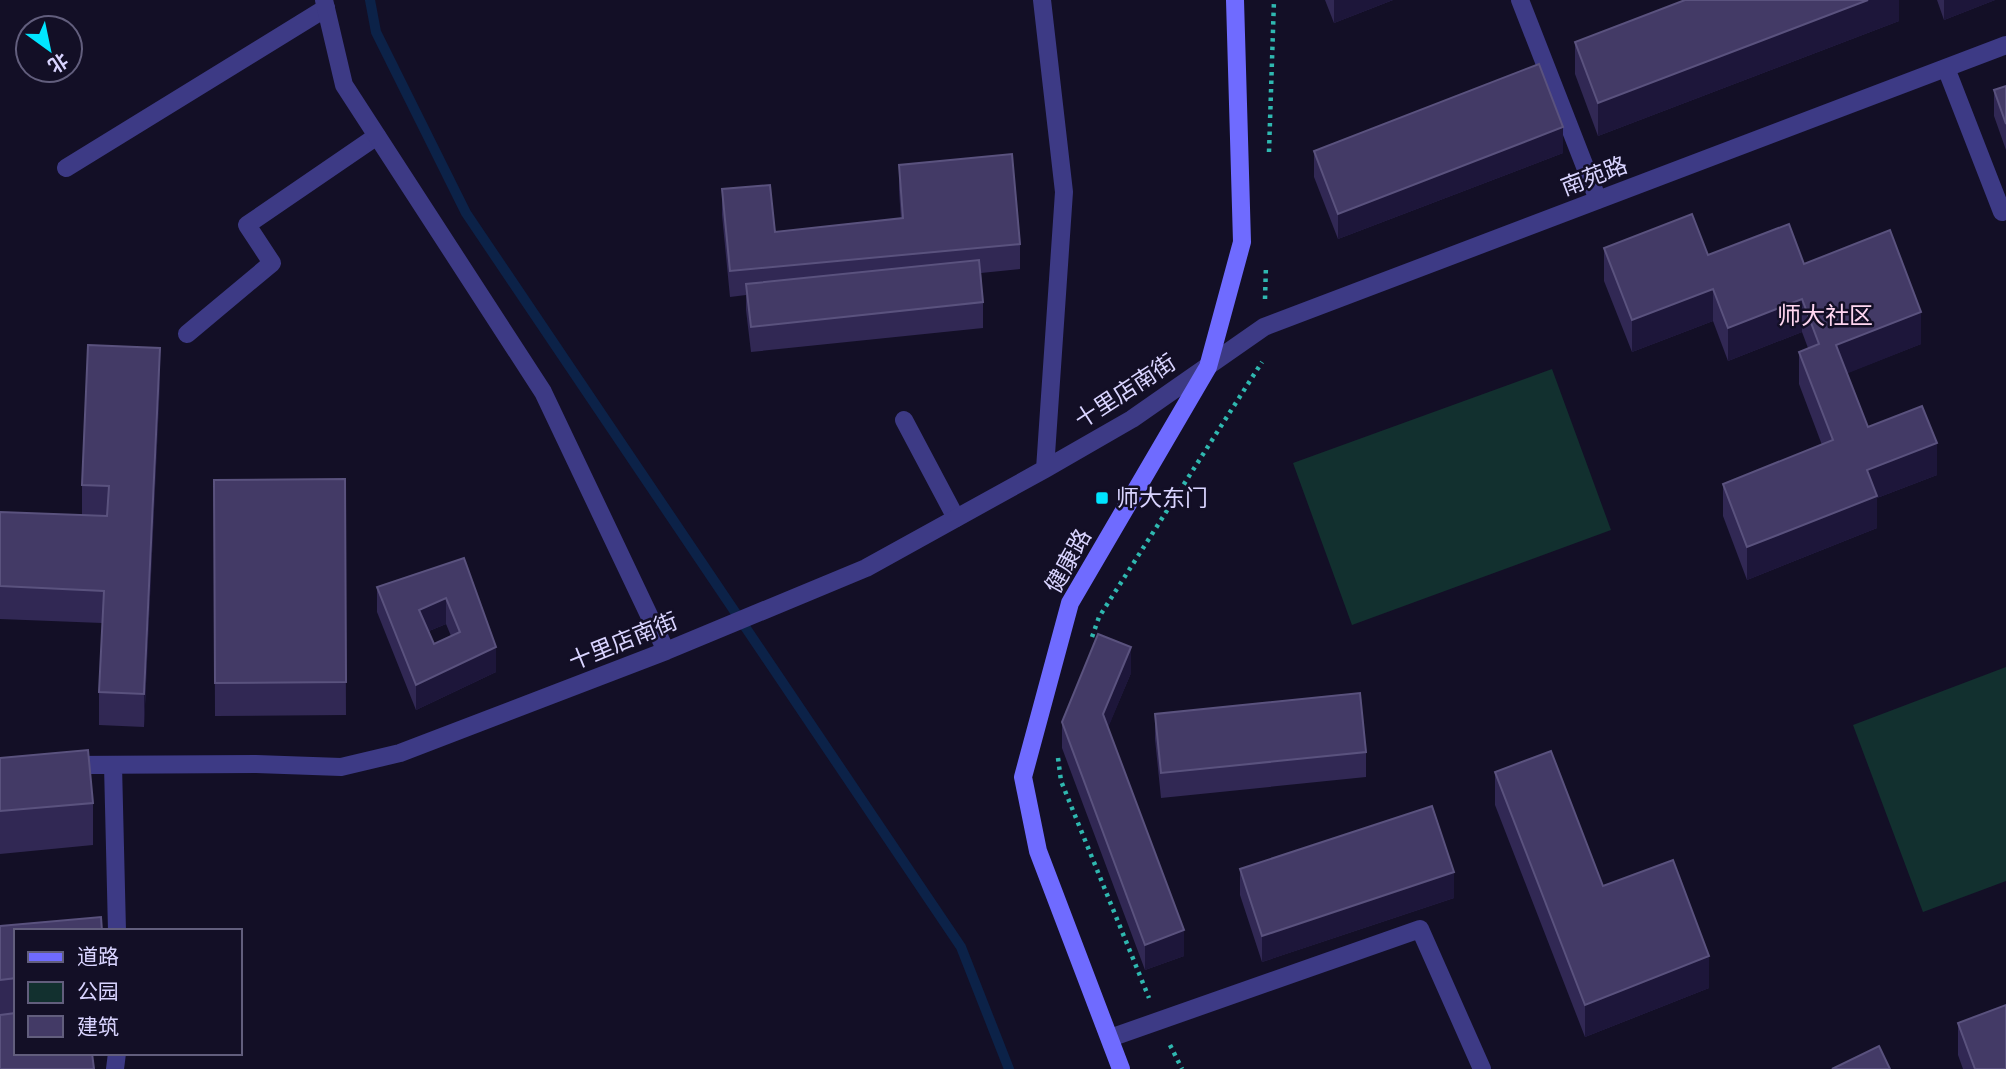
<svg xmlns="http://www.w3.org/2000/svg" width="2006" height="1069" viewBox="0 0 2006 1069" font-family="'Fira Sans','Noto Sans SC',sans-serif">
	<rect width="100%" height="100%" fill="#130f26"/>
	<!-- green -->
	<path fill="#12302f" d="M1552,369L1611,530L1352,625L1293,463Z
		M2006,667V881L1923,912L1853,725Z"/>
	<g fill="none" stroke-linecap="round" stroke-linejoin="round">
		<!-- stream -->
		<path stroke="#0c2248" stroke-width="10" d="M370,0L376,32L466,213L961,947L1009,1069"/>
		<!-- path -->
		<path stroke="#2fb8b0" stroke-width="4.5" stroke-dasharray="3.5 5" stroke-linecap="butt" d="M1269,152L1274,0
			M1265,299L1266,265
			M1092,637L1099,617L1262,362
			M1058,758L1061,781L1149,998
			M1170,1045L1182,1069"/>
		<!-- service -->
		<path stroke="#3d3a85" stroke-width="18" d="M66,168L326,8
			M187,334L272,263L247,225L377,136
			M904,420L956,518
			M1110,1038L1420,929L1482,1069"/>
		<!-- minor -->
		<path stroke="#3d3a85" stroke-width="18" d="M324,0L344,85L543,392L666,651
			M1042,0L1064,192L1045,469
			M1520,0L1598,200
			M1946,68L2002,212
			M66,765L256,764L341,767L400,753L666,651L866,568L1045,469L1132,419L1264,327L2006,45
			M113,765L117,931
			M115,1069L117,1053"/>
		<!-- secondary -->
		<path stroke="#6f6bff" stroke-width="18" d="M1121,1069L1038,851L1023,777L1070,603L1208,367L1242,242L1235,0"/>
	</g>
	<!-- wall -->
	<path fill="#312854" fill-rule="evenodd" d="M1325,0H1393L1334,23Z
		M1899,0V21L1598,136L1575,74V42Z
		M1937,0H1995L1944,20Z
		M2006,86V150L1994,116V90Z
		M1314,151L1563,153L1338,239L1314,177Z
		M899,165L1020,244V269L981,273L983,302V328L751,352L746,310V295L730,297L722,215V189L775,232L901,219L899,191Z
		M1604,248L1708,255L1804,264L1921,344L1847,373L1868,427L1937,475L1877,498V528L1747,580L1723,516V484L1822,445L1799,384V352L1808,348L1802,332L1728,361L1713,321L1632,352L1604,281Z
		M160,381L144,727L99,725V692L102,623L0,619V512L82,515V485Z
		M345,479L346,715L215,716L214,480Z
		M464,558L496,672L416,710L377,612V587ZM446,624L451,636L434,644L429,631Z
		M1131,673L1108,727L1184,956L1145,970L1062,748V722Z
		M1155,714L1366,752V777L1161,798L1155,739Z
		M0,758L93,803V845L0,854Z
		M1495,772L1603,886L1709,988L1585,1037L1495,805Z
		M1240,869L1454,898L1262,962L1240,895Z
		M0,926L16,931V1053L0,1069Z
		M1958,1023L2006,1069H1963L1958,1055Z"/>
	<!-- shaded-wall -->
	<path fill="#1d163a" d="M1334,0H1393L1334,23Z
		M1868,0H1899V21L1598,136V103Z
		M1944,0H1995L1944,20Z
		M1563,127V153L1338,239V214Z
		M1713,289V321L1632,352V320Z
		M1802,299V332L1728,361V328Z
		M1921,312V344L1836,378V345Z
		M160,348V381L144,727V694Z
		M1937,443V475L1877,498V528L1747,580V547L1867,470Z
		M446,598V624L419,635V610Z
		M496,647V672L416,710V685Z
		M1131,647V673L1103,740V714Z
		M1454,872V898L1262,962V936Z
		M1184,930V956L1145,970V945Z
		M1709,956V988L1585,1037V1005Z"/>
	<!-- building -->
	<path fill="#433a66" stroke="#5a527e" stroke-width="2" fill-rule="evenodd" d="M1685,0H1868L1598,103L1575,42Z
		M1539,64L1563,127L1338,214L1314,151Z
		M2006,86V124L1994,90Z
		M1012,154L1020,244L730,271L722,189L770,185L775,232L903,218L899,165Z
		M1692,214L1708,255L1789,224L1804,264L1890,230L1921,312L1836,345L1868,427L1922,406L1937,443L1867,470L1877,496L1747,547L1723,484L1833,440L1799,352L1819,344L1802,299L1728,328L1713,289L1632,320L1604,248Z
		M979,260L983,302L751,327L746,284Z
		M88,345L160,348L144,694L99,692L104,591L0,586V512L107,516L109,486L82,485Z
		M345,479L346,682L215,683L214,480Z
		M464,558L496,647L416,685L377,587ZM446,598L460,632L434,644L419,610Z
		M1098,634L1131,647L1103,714L1184,930L1145,945L1062,722Z
		M1360,693L1366,752L1161,773L1155,714Z
		M88,750L93,803L0,811V758Z
		M1551,751L1603,886L1673,860L1709,956L1585,1005L1495,772Z
		M1432,806L1454,872L1262,936L1240,869Z
		M101,917L102,931H16V978L0,980V926Z
		M2006,1005V1069H1975L1958,1023Z
		M16,1013V1053H92L94,1069H0V1015Z
		M1879,1046L1890,1069H1832Z"/>
	<!-- markers -->
	<rect fill="#00e5ff" stroke="#130f26" stroke-width="2.5" x="1095" y="491" width="14" height="14" rx="3.5"/>
	<g text-anchor="middle" dominant-baseline="central" stroke-width="5" stroke-linejoin="round" paint-order="stroke">
		<!-- street labels -->
		<g font-size="23" fill="#d9d4ff" stroke="#130f26">
			<text transform="translate(1594 176) rotate(-21)">南苑路</text>
			<text transform="translate(1125 391) rotate(-33)">十里店南街</text>
			<text transform="translate(1068 561) rotate(-61)">健康路</text>
			<text transform="translate(623 641) rotate(-22)">十里店南街</text>
		</g>
		<!-- poi labels -->
		<g font-size="23" fill="#d9d4ff" stroke="#130f26" text-anchor="start">
			<text x="1116" y="498">师大东门</text>
		</g>
		<!-- neighbourhood labels -->
		<g font-size="24" fill="#ffd6f0" stroke="#130f26">
			<text x="1825" y="316">师大社区</text>
		</g>
	</g>
	<!-- legend -->
	<rect x="14" y="929" width="228" height="126" fill="#130f26" stroke="#625e7d" stroke-width="2"/>
	<rect x="28" y="952" width="35" height="10" fill="#6f6bff" stroke="#625e7d" stroke-width="2"/>
	<text x="77" y="964" font-size="21" fill="#d9d4ff">道路</text>
	<rect x="28" y="982" width="35" height="21" fill="#12302f" stroke="#625e7d" stroke-width="2"/>
	<text x="77" y="999" font-size="21" fill="#d9d4ff">公园</text>
	<rect x="28" y="1016" width="35" height="21" fill="#433a66" stroke="#625e7d" stroke-width="2"/>
	<text x="77" y="1034" font-size="21" fill="#d9d4ff">建筑</text>
	<!-- north arrow -->
	<g transform="translate(49 49) rotate(147)"><circle r="33" fill="#130f26" stroke="#625e7d" stroke-width="2"/>
	<path d="M0-5L12 26L0 18L-12 26Z" fill="#00e5ff"/>
	<text y="-10" font-size="19" font-weight="bold" text-anchor="middle" fill="#d9d4ff">北</text>
	</g>
</svg>
